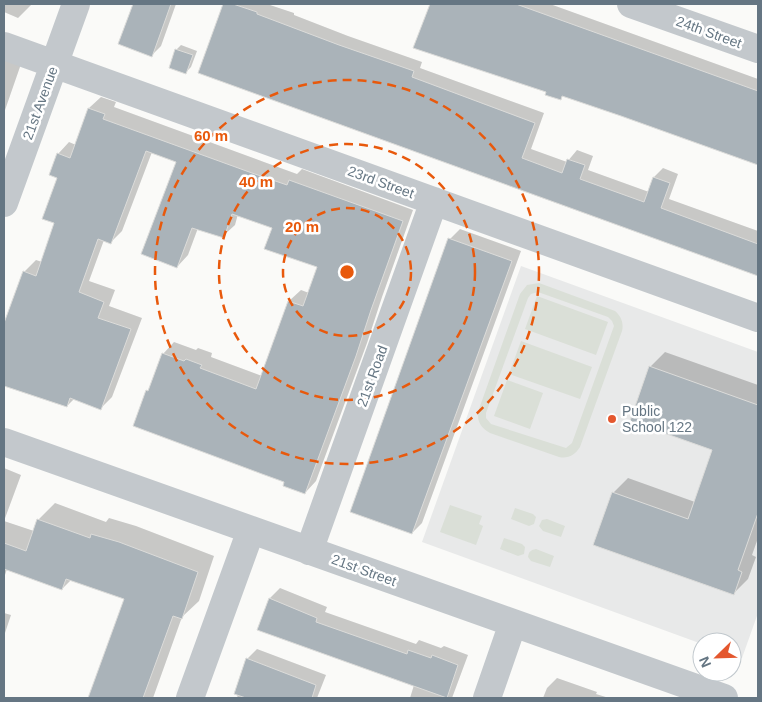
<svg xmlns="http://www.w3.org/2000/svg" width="762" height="702" viewBox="0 0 762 702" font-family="Arial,sans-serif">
	<rect width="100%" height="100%" fill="#fafaf8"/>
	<!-- built -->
	<path fill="#e8e9e9" d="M521,266L758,352V613L742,658L732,654V642H702V644L422,542Z"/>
	<!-- green -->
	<path fill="#dadfd7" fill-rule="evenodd" d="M539,283L615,311C621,316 624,323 622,331L580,447C575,455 568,459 559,457L490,433C480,427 476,420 479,409L520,294L527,285ZM538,292L608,317L612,321L614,326L572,443L566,448L491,424L486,418V413L528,298L531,294Z
		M537,296L608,322L596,355L525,329Z
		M521,341L592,367L580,399L509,374Z
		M507,380L543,393L530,429L494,416Z
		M450,505L482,516L479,524L483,526L476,545L440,532Z
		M515,508L533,514L536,517L534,524L529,526L511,519Z
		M547,519L565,526L561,537L543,531L539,526L542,520Z
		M504,538L522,544L525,547L524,554L518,556L500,549Z
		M536,549L554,556L550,567L531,561L528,557C529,551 531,550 536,549Z"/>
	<!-- shadow -->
	<path fill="#0003" d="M4,4H32L18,18L4,12Z
		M134,4H176L161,46L152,55L119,44Z
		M224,4H267L294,13V15L348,36L422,62L420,68L544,113L531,149L567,162L577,150L593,156L588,170L649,192L654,177L663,168L678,174L669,199L758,231V274L200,73Z
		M429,4H550L758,79V163L564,95L560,99Z
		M181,45L197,51L191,67L186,72L176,50Z
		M4,58L21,64L4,113Z
		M101,97L116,102L114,107L264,162L297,174L302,169L413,210L382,297L367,343L316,481L305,493L147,391L151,386L163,354L174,342L196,350L198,348L212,353L211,357L262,376L289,301L301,290L309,293L319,266L274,227L238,214L235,225L223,236L198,228L188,255L177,267V161L152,152L122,231L110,243L104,240L89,281L115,290L109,306L142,318L112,397L101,408L74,399L67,406L4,385V327L24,272L36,260L42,262L56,223L58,154L69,142L76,145L89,108Z
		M460,229L521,251L422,523L412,533L450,239Z
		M665,352L758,385V538L752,555L756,557L748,579L733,594L613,493L628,478L695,502L714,449L650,367Z
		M4,468L21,475L4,521L34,531L38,520L55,503L106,522L109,518L136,526L214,556L199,601L182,617L153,698H90L125,598L72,579L62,589L7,569L4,578Z
		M280,588L327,607L325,612L416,644L419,640L441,648L444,646L468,655L452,698H410L414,685L270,598Z
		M4,613L11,615L4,636Z
		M257,649L326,675L317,698H237L247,659Z
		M557,678L597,692L596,694L609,698H543L547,688Z"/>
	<!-- building -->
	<path fill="#aab3b9" stroke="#dcdcda" d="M133,4H171L152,57L118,44Z
		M223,4H233L257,12V14L339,45L414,71L412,77L535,123L522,158L562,173L567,159L585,165L580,179L644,202L653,177L670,183L661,208L758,244V276L198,73Z
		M430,4H516L758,91V165L621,116L562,96L561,100L545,95L546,92L413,48Z
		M175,49L193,55L186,74L169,68Z
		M88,108L105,114L103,119L252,173L287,185L289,180L403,221L371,310L356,356L305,494L283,486L284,482L262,474L133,426L146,390L148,391L162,353L184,361L186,359L202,365L200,368L256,389L288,301L303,306L317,267L264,249L272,228L232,214L224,238L192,228L177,268L141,254L176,162L146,151L111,244L98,239L79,292L104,302L98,318L131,329L101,410L70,398L67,407L4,386V323L23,271L36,276L54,223L42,219L57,178L49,175L57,153L70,158Z
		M448,238L512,261L412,534L350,512Z
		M649,366L758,405V513L738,570L742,572L734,595L593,545L612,492L688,519L712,450L630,421Z
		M37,519L90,538L91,534L119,542L198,572L182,619L173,616L143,698H88L124,599L66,579L62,590L4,569V543L26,551Z
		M269,598L317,618L316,622L407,654L408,650L431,658L432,655L458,665L447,698L257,630Z
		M246,658L316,685L312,698H246L234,694Z"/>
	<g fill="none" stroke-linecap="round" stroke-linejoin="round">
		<!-- minor -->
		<path stroke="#c3c8cc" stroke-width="28" d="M631,4L758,49
			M4,46L758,318
			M4,203L76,4
			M4,442L724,698
			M309,551L434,201
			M190,698L251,530
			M487,698L513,623"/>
	</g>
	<!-- distance rings -->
	<g fill="none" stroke="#e8590c" stroke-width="2.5" stroke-dasharray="9 6">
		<circle cx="347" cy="272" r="64"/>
		<circle cx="347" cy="272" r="128"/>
		<circle cx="347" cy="272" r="192"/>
	</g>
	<!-- markers -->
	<circle fill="#e4572e" stroke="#fff" stroke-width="2" cx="612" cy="419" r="5"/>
	<g text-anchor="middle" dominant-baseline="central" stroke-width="5" stroke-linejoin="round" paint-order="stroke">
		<!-- street labels -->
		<g font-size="14" fill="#657683" stroke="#fff">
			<text transform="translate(709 32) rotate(20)">24th Street</text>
			<text transform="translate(40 103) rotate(-70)">21st Avenue</text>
			<text transform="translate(381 182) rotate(20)">23rd Street</text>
			<text transform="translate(372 376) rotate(-70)">21st Road</text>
			<text transform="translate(364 570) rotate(20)">21st Street</text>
		</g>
		<!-- poi labels -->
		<g font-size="14" fill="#657683" stroke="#fff" text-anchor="start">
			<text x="622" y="411">Public<tspan x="622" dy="16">School 122</tspan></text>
		</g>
	</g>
	<circle cx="347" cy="272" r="8" fill="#e8590c" stroke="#fff" stroke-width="2.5"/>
	<g font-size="15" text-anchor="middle" font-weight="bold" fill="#e8590c" stroke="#fff" stroke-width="5" stroke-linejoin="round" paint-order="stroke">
		<text x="211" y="141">60 m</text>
		<text x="256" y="187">40 m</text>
		<text x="302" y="232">20 m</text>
	</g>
	<!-- border -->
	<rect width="762" height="702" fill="none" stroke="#657683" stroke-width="10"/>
	<!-- north arrow -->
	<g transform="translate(717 657) rotate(247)"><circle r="24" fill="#ffffff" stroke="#c1c8cd"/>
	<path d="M0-4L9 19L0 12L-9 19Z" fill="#e4572e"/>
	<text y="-8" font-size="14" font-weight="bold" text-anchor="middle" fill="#657683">N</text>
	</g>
</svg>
